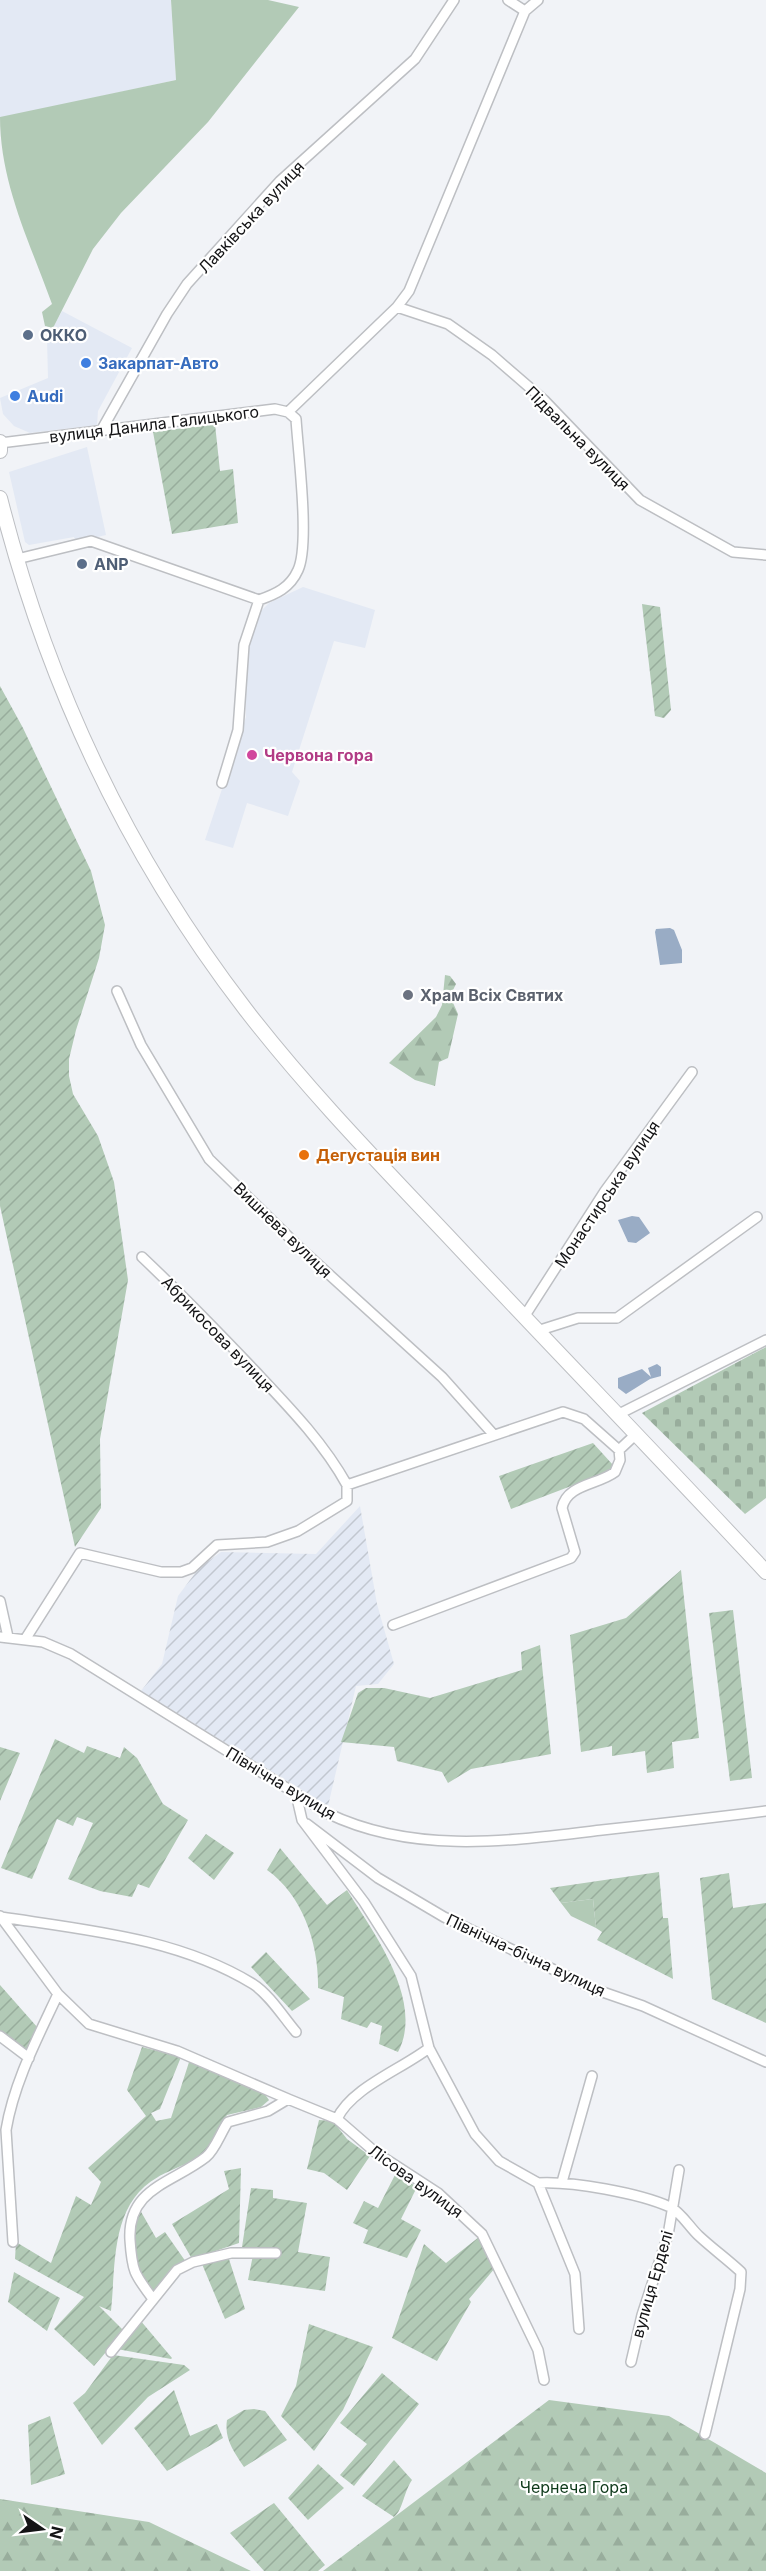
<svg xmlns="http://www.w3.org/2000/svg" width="766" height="2571" viewBox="0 0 766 2571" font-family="Inter,sans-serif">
	<defs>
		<pattern id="industrial-furrows" width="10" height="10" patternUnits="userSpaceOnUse" patternTransform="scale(1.5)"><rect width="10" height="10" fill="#e3e9f4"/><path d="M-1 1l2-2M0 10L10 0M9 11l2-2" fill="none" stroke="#c2c7d0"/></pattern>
		<pattern id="forest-firs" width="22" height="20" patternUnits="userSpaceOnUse" patternTransform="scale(1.5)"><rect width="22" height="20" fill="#b2cab6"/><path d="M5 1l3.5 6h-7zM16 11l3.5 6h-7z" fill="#98ad9c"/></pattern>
		<pattern id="cemetery-stones" width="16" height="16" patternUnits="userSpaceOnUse" patternTransform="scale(1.5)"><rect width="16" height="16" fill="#b2cab6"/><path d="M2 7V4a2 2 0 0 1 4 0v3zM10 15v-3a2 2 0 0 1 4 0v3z" fill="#98ad9c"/></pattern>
		<pattern id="garden-furrows" width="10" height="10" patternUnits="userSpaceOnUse" patternTransform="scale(1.5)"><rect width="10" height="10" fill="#b2cab6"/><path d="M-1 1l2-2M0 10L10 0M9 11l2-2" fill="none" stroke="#98ad9c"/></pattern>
	</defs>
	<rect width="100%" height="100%" fill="#f1f3f7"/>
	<!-- built -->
	<path fill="#e3e9f4" d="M0,0H171L176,80L0,118Z
		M62,311L132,348L98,411L97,425L30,433L14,426L3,414L0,398L48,378L47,339Z
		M87,447L106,535L76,542L74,537L29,545L25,542L9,472Z
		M303,587L375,610L365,648L334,641L292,772L300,781L288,816L247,803L233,848L205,840L246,717L245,683L248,645L259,613L269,603Z"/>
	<!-- industrial -->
	<path fill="url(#industrial-furrows)" d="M360,1506L377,1604L394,1664L378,1684L356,1686L328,1806L141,1691L162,1664L178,1596L199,1568L221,1552L316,1554Z"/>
	<!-- grass -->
	<path fill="#b2cab6" d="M171,0H268L299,7L208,122L121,213L93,249L53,328L45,326L42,312L52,304C30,243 0,183 0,117L176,80Z
		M593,1899L596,1928L571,1916L561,1903Z"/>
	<!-- forest -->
	<path fill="url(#forest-firs)" d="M445,975L450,976L456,984L450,996L458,1014L448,1058L439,1062L435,1086L415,1080L389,1063L436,1017L442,1005Z
		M549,2400L669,2416L766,2473V2571H323Z
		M0,2499L149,2522L251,2571H0Z"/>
	<!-- cemetery -->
	<path fill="url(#cemetery-stones)" d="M766,1347V1498L745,1514L642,1413Z"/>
	<!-- garden -->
	<path fill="url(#garden-furrows)" d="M215,424L220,471L233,469L238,523L172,534L153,432Z
		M642,604L660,607L671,710L664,718L655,716Z
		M0,686L23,728L91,871L105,925L99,958L76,1030L69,1059V1076L73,1094L98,1136L114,1182L128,1280L100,1439L101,1508L75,1547L0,1206Z
		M593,1443L613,1465V1470L511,1509L499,1476Z
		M681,1570L699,1738L672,1742L674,1768L647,1773L645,1751L612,1756V1746L581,1752L570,1635L626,1618Z
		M733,1610L752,1778L730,1781L709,1613Z
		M540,1645L551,1754L471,1769L448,1783L442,1772L397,1761L394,1747L341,1742L358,1693L366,1688H384L430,1698L522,1670L521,1652Z
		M55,1739L84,1753L87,1746L120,1758L124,1747L137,1758L163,1804L188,1820L149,1888L138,1884L132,1897L100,1891L68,1879L93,1823L77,1817L73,1826L57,1819L32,1879L1,1868Z
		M0,1747L20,1753L0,1801Z
		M206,1834L234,1853L214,1880L188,1858Z
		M280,1848L327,1905L347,1890C373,1932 425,2001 398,2052L379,2044L382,2026L371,2022L367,2028L341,2019L344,1997L318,1988C319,1945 303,1895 267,1870Z
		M659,1872L663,1918H668L673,1979L597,1940L602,1932L596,1928L593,1899L561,1903L550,1888Z
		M729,1873L733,1908L766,1903V2023L712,1999L700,1878Z
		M266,1952L310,1999L292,2011L251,1967Z
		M0,1985L38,2028L28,2050L25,2051L0,2033Z
		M142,2047L181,2057L160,2109L151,2113L156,2121L171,2118L190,2059L264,2093L269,2100L261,2107L227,2115C218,2126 216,2141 208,2152C203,2158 167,2171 158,2177C110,2204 116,2264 111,2311L99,2306L124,2331L94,2366L54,2329L84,2297L15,2259L16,2242L51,2263L76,2196L91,2205L101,2182L88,2168L146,2116L127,2090Z
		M319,2120L333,2121L347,2139L370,2156L347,2190L324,2173L307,2169Z
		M241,2168L239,2243L192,2259L172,2224L229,2189L224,2171Z
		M396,2173L417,2187L401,2219L421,2230L407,2258L363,2243L368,2230L353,2223L364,2201L378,2208Z
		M251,2188L273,2190V2198L307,2203L298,2252L330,2257L325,2291L248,2280L253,2255L279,2256L280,2250L242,2247Z
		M140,2210L156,2238L165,2232L186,2262L153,2295L135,2270L132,2228Z
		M479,2237L495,2268L469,2299L471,2302L437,2361L392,2338L424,2244L446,2263Z
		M228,2256L245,2309L225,2319L202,2264Z
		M14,2272L60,2298L47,2331L8,2302Z
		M140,2320L172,2358L171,2359L117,2349Z
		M309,2324L373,2347L343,2410L314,2451L281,2416L296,2386Z
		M113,2355L184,2365L190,2370L148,2397L102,2445L73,2403L85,2393Z
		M382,2373L419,2404L354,2486L340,2475L367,2444L340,2423Z
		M174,2390L190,2436L217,2424L223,2438L167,2471L134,2428Z
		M254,2409L265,2411L287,2440L244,2467C234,2452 224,2439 227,2420L244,2410Z
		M50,2416L65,2474L31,2485L28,2425Z
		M394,2460L412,2480C404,2491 403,2510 394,2517L362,2496Z
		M318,2464L344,2488L308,2520L288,2498Z
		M274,2503L325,2565L318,2571H264L230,2533Z"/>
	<!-- water -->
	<path fill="#99acc5" d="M670,928L674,930L682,950V963L660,965L655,932L656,929Z
		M632,1216L639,1217L650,1233L636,1243L628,1242L618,1220Z
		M657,1364L661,1367V1376L650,1379L626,1394L618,1388V1378L642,1369L651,1377L648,1368Z"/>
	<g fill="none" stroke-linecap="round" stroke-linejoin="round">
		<!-- minor casing -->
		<g stroke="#bdbfc3" stroke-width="12">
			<path id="minor" d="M508,0L525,11
				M397,307L448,324L492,355L544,400L640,500L733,552L766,555
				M101,431L167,314L187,284L280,181L415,59L454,0
				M0,443L275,409L288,412
				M17,559L91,541L259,600
				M222,783L238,730L244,645L259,600C276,594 290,588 298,570C310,544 298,451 296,419L288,412L397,307L409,291L525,11L538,0
				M117,991L141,1045L209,1159L300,1248L442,1377L493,1434
				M142,1257C181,1294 218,1332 255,1371C289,1407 323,1442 347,1485L563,1412L584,1419L619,1450
				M524,1317L605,1191L692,1072
				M537,1331L578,1318H617L757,1217
				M617,1415L766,1340
				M0,1601L8,1637
				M393,1625L571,1558L575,1552L562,1508C567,1484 598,1485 615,1472L620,1460L619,1450L635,1435
				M0,1637L43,1642L71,1654L327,1813C414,1855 510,1841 602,1830C657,1824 711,1818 766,1811
				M26,1638L80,1553L161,1572H181L192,1568L217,1545L267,1542L298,1531L347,1501V1485
				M296,1794L302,1820L364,1902L411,1976L429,2048L475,2134L499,2161L538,2183L575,2274L579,2329
				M307,1824L378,1878L444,1917L594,1989L643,2006L766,2062
				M0,1916L58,1994C38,2037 14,2082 6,2130L13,2242
				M1,1917C86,1930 178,1938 253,1984C269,1994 284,2018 296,2032
				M58,1994L89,2024L177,2051L288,2099L268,2111L228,2122C221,2132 215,2150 206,2157C173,2183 127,2188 130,2240C132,2271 134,2274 153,2299
				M0,2036L29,2058
				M288,2099L337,2119C351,2088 402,2069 429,2048
				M337,2119L375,2152L438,2193L482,2234L538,2350L544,2380
				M562,2182L592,2076
				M538,2183C572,2181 639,2193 670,2207C681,2212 690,2228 699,2236C713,2249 727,2259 741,2272L740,2289L705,2434
				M111,2352L177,2270L193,2262L231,2253H276
				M631,2362L642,2315L668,2235L679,2170"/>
		</g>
		<!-- highway casing -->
		<g stroke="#bdbfc3" stroke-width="16">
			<path id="highway" d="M0,442V451
				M0,498C47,684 129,858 246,1010C307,1089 378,1162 447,1235C553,1348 661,1459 766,1572"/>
		</g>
		<!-- minor -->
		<use href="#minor" stroke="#fff" stroke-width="9"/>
		<!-- highway -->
		<use href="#highway" stroke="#fff" stroke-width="14"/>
	</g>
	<!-- markers -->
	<g fill="#5c6f8a" stroke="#fff" stroke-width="2">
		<circle cx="28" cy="335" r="6"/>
		<circle cx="82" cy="564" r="6"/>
	</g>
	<g fill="#3f7fe0" stroke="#fff" stroke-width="2">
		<circle cx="86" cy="363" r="6"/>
		<circle cx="15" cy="396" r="6"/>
	</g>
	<circle fill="#d1479c" stroke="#fff" stroke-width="2" cx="252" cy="755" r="6"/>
	<circle fill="#6b7280" stroke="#fff" stroke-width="2" cx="408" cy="995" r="6"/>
	<circle fill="#e8710a" stroke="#fff" stroke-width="2" cx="304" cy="1155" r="6"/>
	<g text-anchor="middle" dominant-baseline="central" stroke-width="4.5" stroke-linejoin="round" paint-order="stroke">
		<!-- street labels -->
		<g font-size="16" fill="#141416" stroke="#fff">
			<text transform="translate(251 217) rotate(-47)">Лавківська вулиця</text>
			<text transform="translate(154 424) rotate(-7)">вулиця Данила Галицького</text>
			<text transform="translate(578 438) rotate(45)">Підвальна вулиця</text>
			<text transform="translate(607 1194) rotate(-56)">Монастирська вулиця</text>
			<text transform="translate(283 1230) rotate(44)">Вишнева вулиця</text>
			<text transform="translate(218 1334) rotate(46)">Абрикосова вулиця</text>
			<text transform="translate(281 1783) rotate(31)">Північна вулиця</text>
			<text transform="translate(526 1955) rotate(25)">Північна-бічна вулиця</text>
			<text transform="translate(416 2181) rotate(36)">Лісова вулиця</text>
			<text transform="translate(652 2284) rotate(-74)">вулиця Ерделі</text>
		</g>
		<!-- service labels -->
		<g font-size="16" font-weight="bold" fill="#4e5e75" stroke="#fff" text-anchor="start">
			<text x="40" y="335">ОККО</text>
			<text x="94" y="564">ANP</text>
		</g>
		<!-- shop labels -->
		<g font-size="16" font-weight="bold" fill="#366cbe" stroke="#fff" text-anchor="start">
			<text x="98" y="363">Закарпат-Авто</text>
			<text x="27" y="396">Audi</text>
		</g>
		<!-- hotel labels -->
		<g font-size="16" font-weight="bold" fill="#b23c85" stroke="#fff" text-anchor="start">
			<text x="264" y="755">Червона гора</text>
		</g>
		<!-- worship labels -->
		<g font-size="16" font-weight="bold" fill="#5b616d" stroke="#fff" text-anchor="start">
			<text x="420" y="995">Храм Всіх Святих</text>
		</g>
		<!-- food labels -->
		<g font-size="16" font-weight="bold" fill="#c56008" stroke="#fff" text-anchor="start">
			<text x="316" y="1155">Дегустація вин</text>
		</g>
		<!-- park labels -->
		<g font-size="16" fill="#0f3a1b" stroke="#fff">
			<text x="574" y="2487">Чернеча Гора</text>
		</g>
	</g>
	<!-- north arrow -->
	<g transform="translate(42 2529) rotate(104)" stroke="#ffffff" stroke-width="4.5" paint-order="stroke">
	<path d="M0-4.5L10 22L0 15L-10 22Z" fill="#141416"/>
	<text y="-9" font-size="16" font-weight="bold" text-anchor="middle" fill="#141416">N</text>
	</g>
</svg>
